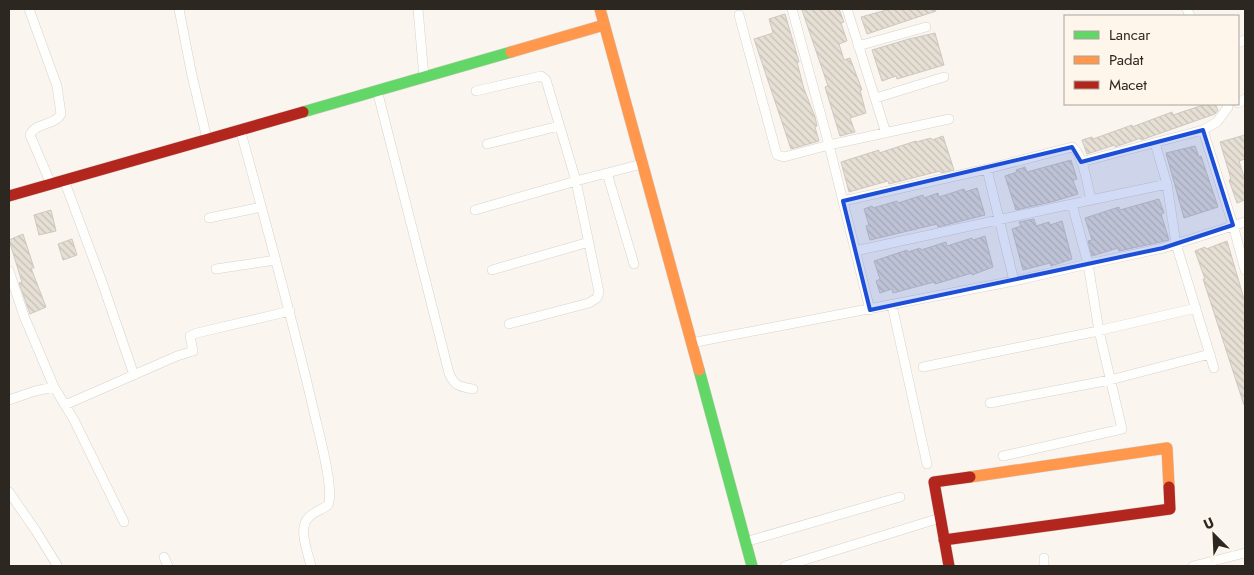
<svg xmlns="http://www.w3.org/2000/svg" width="1254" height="575" viewBox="0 0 1254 575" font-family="Jost,sans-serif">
	<defs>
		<pattern id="building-back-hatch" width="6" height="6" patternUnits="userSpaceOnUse" patternTransform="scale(1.25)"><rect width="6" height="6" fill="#e6dfd4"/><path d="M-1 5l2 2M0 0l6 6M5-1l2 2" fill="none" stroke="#c5bfb6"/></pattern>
	</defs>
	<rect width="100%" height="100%" fill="#faf5ef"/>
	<!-- building -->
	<path fill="url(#building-back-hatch)" stroke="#cdc8c2" d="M807,9H839L844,22L841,23L847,41L839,44L844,60L850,58L862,90H860L866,113L850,118L855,132L840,136L825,87L828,86L802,10Z
		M890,9H935L936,11L867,34L861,17Z
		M785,14L799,62H797L804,89L815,117L817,126L815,127L819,141L791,149L754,39L773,33L769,19Z
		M935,33L944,65L897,79L896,76L882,81L872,50L909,39Z
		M1206,104H1215L1218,110L1215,114L1141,140V138L1115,147V145L1087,154L1082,140L1092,137L1093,139L1132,125V127L1172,112L1173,115Z
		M1245,135V159L1239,161L1245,180V200L1237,203L1229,180L1231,179L1220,142Z
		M943,136L954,170L941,173L940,171L889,184L888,181L849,192L841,162L879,150V153L916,141V142L931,138L932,140Z
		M1195,146L1199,157L1201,156L1218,207L1184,218L1166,153Z
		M1071,160L1077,179L1073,180L1078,194L1055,201L1016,210L1005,176L1017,172L1016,170L1025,167L1027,172Z
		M977,188L985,215L938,227L937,224L870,240L866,226L869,225L864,209L872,206L873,208L897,201L898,203L923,195L924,198L938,193L939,197L964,189L965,192Z
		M1159,199L1164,213L1161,214L1169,240L1119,251L1118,248L1092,256L1088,241L1092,240L1085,218L1119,207L1120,210Z
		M51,210L56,231L39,235L34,215Z
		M1034,219L1036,226L1049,222L1050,225L1062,221L1072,259L1051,266L1050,263L1023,270L1012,229L1021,226L1019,222Z
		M23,234L34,268H31L46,307L30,314L19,283L22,282L9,240Z
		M985,236L993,267L972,275V273L935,284L934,282L893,293L892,289L880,293L876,281L880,279L874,261L907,250L908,252L920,248L921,250L946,242L947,246L972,238L973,240Z
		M72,239L77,255L63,260L58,244Z
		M1227,241L1245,302V404L1244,405L1203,279H1205L1195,251L1205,247L1206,249Z"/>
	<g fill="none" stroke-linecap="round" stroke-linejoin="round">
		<!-- street casing -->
		<g stroke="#d7d2cc" stroke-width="10">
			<path id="street" d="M29,9L57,86L61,114C55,126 35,122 30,135L51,184
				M179,9L191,71L207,139
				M418,9L424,77
				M792,9L829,145L870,310
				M847,9L886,133
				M1187,9L1190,16
				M739,15L777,155L784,157L829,145L949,119
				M1238,43L1245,40
				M858,46L926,27
				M377,90L449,373C455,387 459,386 473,389
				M476,91L541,76L546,80L576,181L599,292L597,298L589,303L509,324
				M876,98L944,77
				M1238,103L1245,99
				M240,129C266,223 292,317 314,412C318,430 335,490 328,505C322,510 313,512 308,518C298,529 308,553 311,566
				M1203,130L1233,225L1245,270
				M1155,143L1167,184L1176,244L1214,368
				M487,144L559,126
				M1081,162L1203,130L1217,122L1228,107L1227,104
				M987,169L1014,281
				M607,173L634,264
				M64,180L102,282L134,375
				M843,201L987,169L1072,147C1083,153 1088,187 1091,200
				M475,210L576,181L642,164
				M209,218L261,207
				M855,251L1072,204
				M216,269L276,260
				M492,270L589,242
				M9,271L24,316L54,387
				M892,305L927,464
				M691,343L1014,281L1088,264L1163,248L1245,222
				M923,367L1093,332L1196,308
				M9,400L35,391L54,387L74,420L124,522
				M990,403L1110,380L1210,354
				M65,405L177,356L193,351L190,336L197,333L290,311
				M1003,456L1122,429L1099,331L1088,264L1072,204L1167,184
				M9,492L36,531L57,565
				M745,542L900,497
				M164,557L168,566
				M1044,558V566
				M785,566L940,518
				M1193,566L1245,553"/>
		</g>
		<!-- fast casing -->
		<g stroke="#d7d2cc" stroke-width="12">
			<path id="fast" d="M303,112L511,52
				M699,370L752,566"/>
		</g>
		<!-- slow casing -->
		<g stroke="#d7d2cc" stroke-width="12">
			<path id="slow" d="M600,9L699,370
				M511,52L604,25
				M970,477L1167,448L1169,487"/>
		</g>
		<!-- jam casing -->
		<g stroke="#d7d2cc" stroke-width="12">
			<path id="jam" d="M9,196L303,112
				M944,540L1170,509L1169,487
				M949,566L934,482L970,477"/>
		</g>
		<!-- street -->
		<use href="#street" stroke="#fefefd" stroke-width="9"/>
		<!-- fast -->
		<use href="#fast" stroke="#63d668" stroke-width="11"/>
		<!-- slow -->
		<use href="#slow" stroke="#ff974d" stroke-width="11"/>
		<!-- jam -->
		<use href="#jam" stroke="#b3261e" stroke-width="11"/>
	</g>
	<!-- marked area -->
	<path fill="#1d4ed8" fill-opacity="0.2" stroke="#1d4ed8" stroke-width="4" stroke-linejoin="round" d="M1203,130L1233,225L1163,248L870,310L843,201L1072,147L1081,162Z"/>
	<!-- border -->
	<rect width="1254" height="575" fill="none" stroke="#2c2720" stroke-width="20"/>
	<!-- legend -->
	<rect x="1064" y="15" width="175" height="90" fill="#fef6eb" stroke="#aaa39a"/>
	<rect x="1074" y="31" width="25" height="8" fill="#63d668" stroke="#aaa39a"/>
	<text x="1109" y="40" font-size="15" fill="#2c2720">Lancar</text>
	<rect x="1074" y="56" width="25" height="8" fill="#ff974d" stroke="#aaa39a"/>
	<text x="1109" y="65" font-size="15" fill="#2c2720">Padat</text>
	<rect x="1074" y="81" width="25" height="8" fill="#b3261e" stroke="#aaa39a"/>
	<text x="1109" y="90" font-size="15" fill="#2c2720">Macet</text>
	<!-- north arrow -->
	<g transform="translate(1214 535) rotate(336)" stroke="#fef6eb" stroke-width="4" paint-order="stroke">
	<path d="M0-4L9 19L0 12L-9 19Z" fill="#2c2720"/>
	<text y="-8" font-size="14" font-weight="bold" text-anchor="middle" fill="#2c2720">U</text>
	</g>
</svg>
